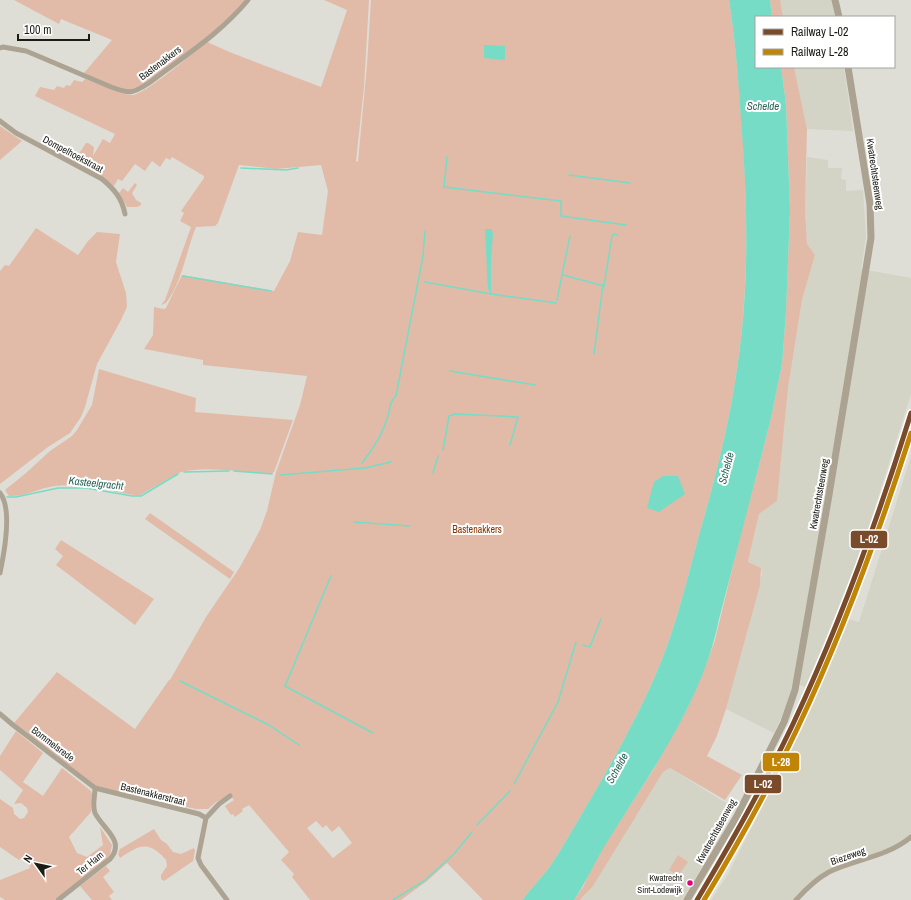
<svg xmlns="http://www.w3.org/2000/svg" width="911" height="900" viewBox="0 0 911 900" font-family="'Archivo Narrow',sans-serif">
	<rect width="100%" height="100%" fill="#deded6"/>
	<!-- built -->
	<path fill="#d3d4c5" d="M780,0H832L835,17H783Z
		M788,67H844L853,131L807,129L794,67Z
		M807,157L828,160V168H842L841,179L846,180V191L863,190L866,236L861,269L911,278V394L863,545L823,645L805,687L793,683L785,710L774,733L726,709L762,574L761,568L748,563L759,514L777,501L788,388L802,300L815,255L807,244L805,209Z
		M911,456V837L899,845L829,872L796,900H711L728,874L796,740L848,619L859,622Z
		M670,768L734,808L720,837L682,900H580L586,894L663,772Z"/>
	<!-- green -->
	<path fill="#e1bba8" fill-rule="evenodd" d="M14,0H246C241,5 237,11 231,16C220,27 144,88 133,90C119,92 97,79 84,73L112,40L61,19L59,24Z
		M324,0H369L364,87L356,161L358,162L367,65L371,0H729C736,43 739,86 742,129C748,209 749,289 737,369C729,426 714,483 698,539C687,580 677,622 661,662C634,728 596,790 560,851L549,868L522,900H483L447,863L427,881L401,900H310L292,877L294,874L281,860L289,852L249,805L242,809L243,811L235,817L233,814L231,815L225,806L234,800L230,795L216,802L208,809H196L97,787L14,723L57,672L135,729L169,680H170L206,617L240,567L260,530L267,511L276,472L300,405L307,376L203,365V360L144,349L153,335L154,307L164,309L166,308L182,275L274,291L290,261L298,232L322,235L328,191L321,165L276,169L239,165L218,223L215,226L196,227C186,251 182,283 166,303L161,305L165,300L191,227L180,221L184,213L181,211L204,178V176L172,157L170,160L166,158L160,167L152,161L145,171L135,164L122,181L118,179L114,186L91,171L54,152L57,148L74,156L78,155L86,143H88L94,147L93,156L103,139L110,143L115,134L35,96L40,87L54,90L57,86L64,88L66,85L70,86L74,80L82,82L85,79C97,83 120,94 132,95C145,95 194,52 207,42L232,53L321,87L347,10ZM316,821L323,828L326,825L332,832L339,826L352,843L333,858L307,828Z
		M770,0H780L783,17H772Z
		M781,67H794L807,129L805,209L807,244L815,255L802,300L788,388L777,501L759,514L748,562L761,568L760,585L726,709L716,738L707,756L742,775L725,800L670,768L663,772L593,886L580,900H574L583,887L597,857L653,770L688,707L707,662L715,640L743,524L756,477L771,418L782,364L786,312L790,210L786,104Z
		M0,126L22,141L0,160Z
		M135,183L137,185L132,193L136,200L141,203V205L137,207H127L119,193L123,188L128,192Z
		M36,228L78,255L88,241L97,232L120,234L116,262L126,293L127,307L121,320L97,364L85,407L81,417L70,433L48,447L0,484V271L5,265L9,266Z
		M99,369L196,398L195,412L293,420L274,472L271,474C243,473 209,465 181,472L138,496C110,491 83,483 55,486C40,488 24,497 9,496L5,490L26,473L50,451L72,436L77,430L92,405Z
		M150,513L234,572L230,579L145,519Z
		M61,540L154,599L135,625L56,565L63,556L55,549Z
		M16,731L43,753L23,782L43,796L62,768L91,791L92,794L91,812L69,837L77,853L87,857L103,845L100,827L112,845L110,855L103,863L54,900H5L0,897V880L30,868L28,859L22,857L19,860L0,847V799L13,808L14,814L20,819L24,818L28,812L27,808L21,803L14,804L23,790L0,770V756Z
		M154,829L161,840L167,844L173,852L181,854L194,848L195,851L193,861L164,881L161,879V875L167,866L166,860C148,840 140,845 120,858L118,854L120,849Z
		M678,855L688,862L678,876L669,870Z
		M106,866L110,871L103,877L114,892L109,896L112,900H92L80,886Z"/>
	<!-- water -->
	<path fill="#76dcc5" d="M729,0H770L772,17H756V67H781L786,104L790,210L786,312L782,364L771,418L756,477L719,619C703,700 652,770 609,839C596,859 587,881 574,900H522L549,868L560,851C596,790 634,728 661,662C677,622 687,580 698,539C714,483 729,426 737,369C749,291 748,212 742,133C739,89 736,44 729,0Z
		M484,45L505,46V60L484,58Z
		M485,229H491L493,233L491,258V288L488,290Z
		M663,476H678L685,494L659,512L647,508L654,482Z"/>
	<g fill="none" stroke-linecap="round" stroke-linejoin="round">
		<!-- stream -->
		<path stroke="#76dcc5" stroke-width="1.5" d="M447,157L444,187L561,201V216L626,225
			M241,168L286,170L298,168
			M569,175L630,183
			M563,275L604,286L612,236L614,234L617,235
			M183,276L271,291
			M425,282L491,294L556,303
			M490,288L491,294
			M557,300L570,236
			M594,354L603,285
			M450,371L535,385
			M443,450L449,416L455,414L518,417L510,445
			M362,463C374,448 383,434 388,416C390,408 390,401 396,396L423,256L425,231
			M234,471L272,474
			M184,472L229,471
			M433,473L438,456
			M280,475L365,468L391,462
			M7,497H16L58,488H86L132,496H141L178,474
			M354,522L410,526
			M331,576L285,686L373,733
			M583,645L590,647L601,619
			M180,681L269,725L299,745
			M514,784L558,702L576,642
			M477,825L510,791
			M393,900L424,881L453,855L472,832"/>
		<!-- street -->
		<path stroke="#ada393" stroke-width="5" d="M0,48L3,47L26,51L38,56L111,87C130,94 132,94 149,83C183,57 221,33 248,0
			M0,121L16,133L102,179C114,189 122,198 125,214
			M0,493C13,509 4,554 0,573
			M0,714L13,725L95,788L199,814L206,818L198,858L201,865L227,900
			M206,818L219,804L230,796
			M58,900L110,859C126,841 103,829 95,813C92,806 95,796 95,788
			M796,900C805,890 816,879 829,872C856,859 887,857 911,837"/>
		<!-- secondary -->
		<path stroke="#aba291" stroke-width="7" d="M835,0L839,17
			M687,900L737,816L784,722L795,690L829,495L871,238L870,204L848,67"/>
		<!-- rail-1 casing -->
		<g stroke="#fff" stroke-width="8">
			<path id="rail-1" d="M697,900C731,843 764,785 793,724C840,624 878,519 911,413"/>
		</g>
		<!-- rail-2 casing -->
		<g stroke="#fff" stroke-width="8">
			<path id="rail-2" d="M704,900C738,844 770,786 798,727C843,632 879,533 911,433"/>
		</g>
		<!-- rail-1 -->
		<use href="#rail-1" stroke="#7a4b2a" stroke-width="5"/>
		<!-- rail-2 -->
		<use href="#rail-2" stroke="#c08406" stroke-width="5"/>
	</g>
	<!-- markers -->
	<circle fill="#e5007d" stroke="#fff" stroke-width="1.5" cx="690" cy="883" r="3.5"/>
	<g text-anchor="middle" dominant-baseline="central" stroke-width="4" stroke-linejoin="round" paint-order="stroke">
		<!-- bus labels -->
		<g font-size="9" fill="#1c1c16" stroke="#fff" text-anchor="end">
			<text x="682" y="878">Kwatrecht<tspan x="682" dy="12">Sint-Lodewijk</tspan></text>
		</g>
		<!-- street labels -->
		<g font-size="10" fill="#1c1c16" stroke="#fff">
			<text transform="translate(160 63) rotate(-37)">Bastenakkers</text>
			<text transform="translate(73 154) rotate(28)">Dompelhoekstraat</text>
			<text transform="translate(875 174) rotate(82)">Kwatrechtsteenweg</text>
			<text transform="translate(819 494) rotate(-80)">Kwatrechtsteenweg</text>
			<text transform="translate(53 744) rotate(37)">Bommelsrede</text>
			<text transform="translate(153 794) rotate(14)">Bastenakkerstraat</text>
			<text transform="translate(716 831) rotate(-61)">Kwatrechtsteenweg</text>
			<text transform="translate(848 856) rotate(-19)">Biezeweg</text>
			<text transform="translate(90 863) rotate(-39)">Ter Ham</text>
		</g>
		<!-- park labels -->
		<g font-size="10" fill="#873300" stroke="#fff">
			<text x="477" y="529">Bastenakkers</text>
		</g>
		<!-- water labels -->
		<g font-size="11" font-style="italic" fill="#2a6457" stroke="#fff">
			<text x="763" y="106">Schelde</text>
			<text transform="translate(726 468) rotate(-75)">Schelde</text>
			<text transform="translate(96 483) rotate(6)">Kasteelgracht</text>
			<text transform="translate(617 768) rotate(-61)">Schelde</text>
		</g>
	</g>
	<g stroke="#fff" stroke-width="1.5">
		<rect x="850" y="530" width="38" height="19" rx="4" fill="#7a4b2a"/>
		<rect x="762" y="752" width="38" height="20" rx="4" fill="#c08406"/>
		<rect x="744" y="774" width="38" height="20" rx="4" fill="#7a4b2a"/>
	</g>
	<g font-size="11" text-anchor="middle" font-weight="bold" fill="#fff">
		<text x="869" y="543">L-02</text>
		<text x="781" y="766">L-28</text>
		<text x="763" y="788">L-02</text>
	</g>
	<!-- legend -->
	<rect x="755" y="16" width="140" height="52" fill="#ffffff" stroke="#a4a4a2"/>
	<rect x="763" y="29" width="20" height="6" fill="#7a4b2a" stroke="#a4a4a2"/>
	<text x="791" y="36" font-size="12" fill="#1c1c16">Railway L-02</text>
	<rect x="763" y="49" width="20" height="6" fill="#c08406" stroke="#a4a4a2"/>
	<text x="791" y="56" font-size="12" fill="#1c1c16">Railway L-28</text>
	<!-- north arrow -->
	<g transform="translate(36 864) rotate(303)" stroke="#ffffff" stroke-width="3" paint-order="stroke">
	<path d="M0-3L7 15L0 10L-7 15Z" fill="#1c1c16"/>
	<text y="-6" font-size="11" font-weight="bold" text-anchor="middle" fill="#1c1c16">N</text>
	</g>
	<!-- scale -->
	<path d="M18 34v6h71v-6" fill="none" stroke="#1c1c16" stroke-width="2"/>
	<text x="24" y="34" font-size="12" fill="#1c1c16" stroke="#ffffff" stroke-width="3" paint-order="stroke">100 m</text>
</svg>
